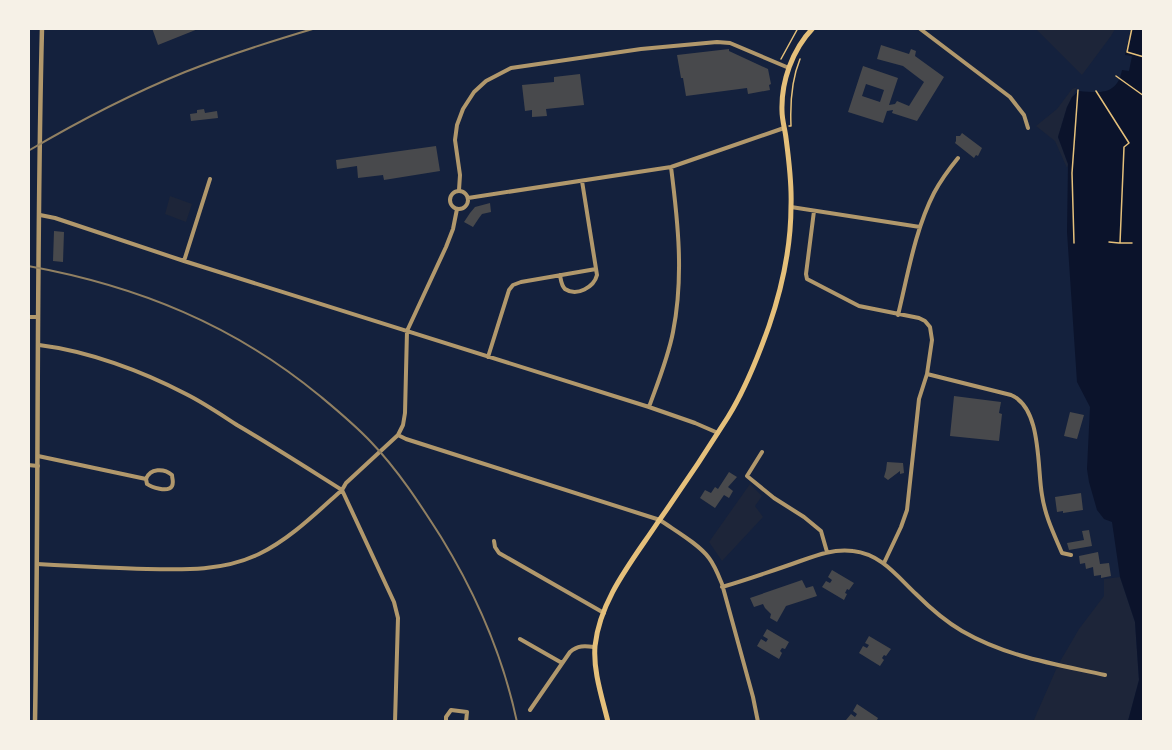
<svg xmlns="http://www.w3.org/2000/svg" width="1172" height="750" viewBox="0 0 1172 750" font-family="'Playfair Display',serif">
	<rect width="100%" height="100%" fill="#14213d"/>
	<!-- green -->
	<path fill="#1d2539" d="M1036,29H1115L1111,36L1082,75Z
		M1077,87L1067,107L1058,137L1068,164L1067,168L1055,141L1036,126L1057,109L1072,89Z
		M170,196L192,204L186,222L165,214Z
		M750,484L762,496L755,506L763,517L722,561L709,542Z
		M1120,577L1135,622L1139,680L1128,721L1033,722L1058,665L1079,629L1104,596V579Z"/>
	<!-- water -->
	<path fill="#0b132b" d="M1131,29H1143V721H1128L1139,680L1135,622L1120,577L1112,522L1104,519L1097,510L1089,482L1087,469L1090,407L1077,382L1067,232L1068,164L1058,137L1067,107L1072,97L1079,91C1101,93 1117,95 1122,70L1129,71L1132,56L1125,55Z"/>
	<!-- building -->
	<path fill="#48494c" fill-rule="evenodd" d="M152,28H198V29L158,45Z
		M881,45L909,54L911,49L916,51L915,56L944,77L917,121L892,113L893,110L887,111L883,123L848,112L863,66L898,78L889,105L895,104L897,101L909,106L924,82L903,66L877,59ZM866,84L884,90L880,102L862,96Z
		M729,49V51L768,69L771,84L769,85L770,90L748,94L747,88L686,96L683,78H681L677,55Z
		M580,74L584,105L546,109L547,116L532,117V110L525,111L522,85L554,82V77Z
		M204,109L205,113L217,111L218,118L191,121L190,114L197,113V110Z
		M962,133L982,148L978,156L976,155L974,158L955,143L956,141V136H960Z
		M436,146L440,171L384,180L383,175L358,178L357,166L337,169L336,160Z
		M490,203L491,212L482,214L479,218L473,227L464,222L470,213L475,207Z
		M54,231L64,232L63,262L53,261Z
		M954,396L1001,402L999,413L1002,414L999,441L950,436Z
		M1070,412L1084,415L1077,439L1064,436Z
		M887,462L903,463L904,473L900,474V471L888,480L884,477L886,470Z
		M729,472L737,477L728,487L733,491L729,498L724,495L715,508L700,498L705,490L711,493L715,487L718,489Z
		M1081,493L1083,510L1063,513V511L1057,512L1055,497Z
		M1089,530L1092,546L1069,550L1067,543L1084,540L1082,531Z
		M1098,552L1100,564L1109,563L1111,576L1101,578V575L1094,576L1093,567L1086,569L1085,563L1080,564L1079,556Z
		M832,570L854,583L849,590L847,589L845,593L847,594L844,600L822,587L826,581L830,583L832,580L828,577Z
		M802,580L806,588L813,586L817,596L786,606L777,622L770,618L771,614L765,608L763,604L754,607L750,598Z
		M767,629L789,642L785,649L782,648L780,651L782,653L779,659L757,646L761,639L766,642L768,639L763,636Z
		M869,636L891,649L886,656L884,655L882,658L884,660L880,666L859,653L863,646L867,648L869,645L865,643Z
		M857,704L878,718L876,722L846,720L851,714L855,717L857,714L853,711Z"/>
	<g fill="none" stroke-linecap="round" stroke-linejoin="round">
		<!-- path -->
		<path stroke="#e5c07b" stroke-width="1.5" d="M1132,28L1127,52L1144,57
			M781,59L798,28
			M1116,76L1144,96
			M1096,91L1129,143L1124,147L1120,243H1132
			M789,126H791C790,103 791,81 800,59
			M1109,242L1119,243
			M1074,243L1072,173L1078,90"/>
		<!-- minor -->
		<path stroke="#b1986c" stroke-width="4" d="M919,28L1010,97L1024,115L1028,128
			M459,190L460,175L455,140L457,125L463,109L474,92L486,81L511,68L641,49L717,42L730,43L789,68
			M450 200a9 9 0 1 1 18 0a9 9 0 1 1-18 0Z
			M468,198L671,167L784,128
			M791,207L920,227
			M814,211L806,274L807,279L859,306L919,318L925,321L930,327L932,340L927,374L919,399L907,510L901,527L884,563
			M40,215L55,218L184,261L649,407L695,423L718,433
			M184,261L210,179
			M560,275C561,280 561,285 565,289C577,297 594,287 597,275L582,181
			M898,315C908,274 915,230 934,193C941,180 949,169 958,158
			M28,317H38
			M39,345C88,351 142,371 186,394C204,403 220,414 237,425C273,446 307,468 342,490
			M488,357L509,290L513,285L521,282L596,269
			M927,374L1011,395C1042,408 1037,468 1042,495C1045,516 1054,534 1062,553L1071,555
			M649,407C658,382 668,358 673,332C684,277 678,222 671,167
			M398,435L406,439L660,520C674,530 699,544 709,558C715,566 718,574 722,584L753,697L758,722
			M762,452L747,476L774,498L804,517L821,531L827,552
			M38,456L146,479L147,484C151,487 168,493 172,486C174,482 172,478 172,475C164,468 150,468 146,479
			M28,465L38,466
			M342,490L394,602L398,618L395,722
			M494,541L495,547L499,553L604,613
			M37,564C73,566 110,568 147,569C185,570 224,571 259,554C290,539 316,513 342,490L346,483L398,435L403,425L405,413L407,331L446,247L453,229L457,209
			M722,587C746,580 769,572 792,564C812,557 832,548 853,551C881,554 897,576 916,594C929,607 945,621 962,631C1007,657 1055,664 1105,675
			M520,639L562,663
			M530,710L570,652C578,645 585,646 595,647
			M446,722V717L451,710L467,712L466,722"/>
		<!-- tertiary -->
		<path stroke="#b1986c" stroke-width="4.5" d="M35,722C39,491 36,259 42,28"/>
		<!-- secondary -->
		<path stroke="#e5c07b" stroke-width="5" d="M608,722C602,697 593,671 595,646C600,599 633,560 658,522C682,488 706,452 728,417C746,388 758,357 769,326C782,288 791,246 791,206C792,183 789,161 786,138C785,129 782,120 782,111C781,82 792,50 813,28"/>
		<!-- rail -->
		<path stroke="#918062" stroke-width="2" d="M28,151C79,121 131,94 185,72C228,55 272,41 316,28
			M28,266C138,286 234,325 320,396C338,411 355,425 371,442C398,470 420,504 441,537C476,594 503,656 517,722"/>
	</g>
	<!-- border -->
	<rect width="1172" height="750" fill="none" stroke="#f6f1e7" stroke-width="60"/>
</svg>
